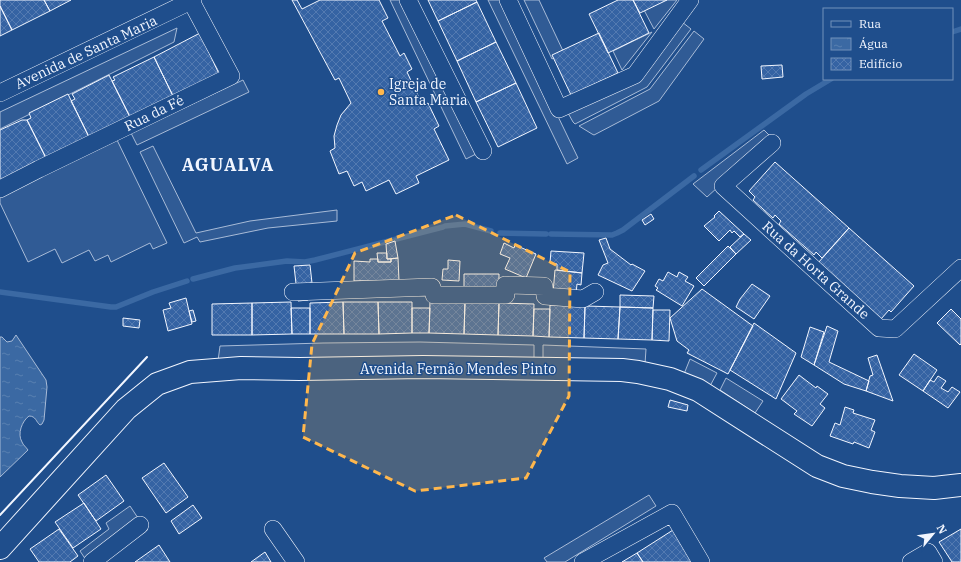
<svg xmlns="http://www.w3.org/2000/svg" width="961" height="562" viewBox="0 0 961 562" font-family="'IBM Plex Serif',serif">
	<defs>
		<pattern id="water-ripples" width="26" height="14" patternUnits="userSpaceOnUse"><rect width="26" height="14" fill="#3b69a3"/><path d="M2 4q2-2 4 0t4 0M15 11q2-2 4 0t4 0" fill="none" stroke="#587fb1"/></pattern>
		<pattern id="building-cross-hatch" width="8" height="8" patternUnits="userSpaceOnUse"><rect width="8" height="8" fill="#3563a3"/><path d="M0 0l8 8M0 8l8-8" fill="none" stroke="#537ab1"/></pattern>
	</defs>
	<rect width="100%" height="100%" fill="#1f4e8c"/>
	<!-- parking -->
	<path fill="#305b95" stroke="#a8bbd7" d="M390,0H404L476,154L466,159Z
		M488,0H502L578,158L567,164Z
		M524,0H539L564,53L552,59Z
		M664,0H677L654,29L644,10Z
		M682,22L691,29L647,87L575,124L573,122L568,113L632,83Z
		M177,28L174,42L0,129V112Z
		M694,31L704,39L659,101L594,135L592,134L579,126L650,89Z
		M652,32L622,70L613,51Z
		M243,80L249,92L137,145L131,133Z
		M764,130L772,138L707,197L693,184Z
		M117,140L167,243L153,249L150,243L111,262L108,255L95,261L89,250L62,263L55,249L28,262L0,203V196Z
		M153,146L196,233L250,221L337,210V221L268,228L200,242L197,237L184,243L140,152Z
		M420,342L534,345V358L218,361L220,346L323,343Z
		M543,345L646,349L645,364L543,358Z
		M690,359L717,373L710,386L684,374Z
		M726,378L763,401L755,413L720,390Z
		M649,495L656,506L565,562H547L544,558Z
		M130,506L140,521L86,560L80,551L109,529L106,523Z"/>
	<!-- water -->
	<path fill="url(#water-ripples)" stroke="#a8bbd7" d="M16,335L46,380L47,387L44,420L42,424L40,425C36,422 36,416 29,416C22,421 17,434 22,442C23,445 26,447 28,450L0,477V337H2L7,342L12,341Z"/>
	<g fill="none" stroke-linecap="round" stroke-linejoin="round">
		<!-- stream -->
		<path stroke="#3b69a3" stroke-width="5.5" d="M952,32L961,29
			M701,170L806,94L831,79
			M445,226L465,224L491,231
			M500,233L546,234
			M551,234L612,235L617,233L623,230L694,176
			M193,279L235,268L287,261L305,262L315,260L443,227
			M0,292L111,307H116L153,292L187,281"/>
	</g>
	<!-- building -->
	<path fill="url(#building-cross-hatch)" stroke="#f2f6ff" d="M0,0H44L50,11L12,30L0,6Z
		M44,0H71L50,11Z
		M292,0H297L302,9L320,0H379L388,18L382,21L400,56L404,53L412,69L407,72L423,106L428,103L439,126L434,129L449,160L416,176L419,183L396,194L389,180L366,191L362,182L354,186L347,171L339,174L330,151L335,148L334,136L337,125L341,115L351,103L339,78L335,80Z
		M428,0H476L477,2L438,21Z
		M618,0H633L649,33L608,53L589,14Z
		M633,0H667L640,13Z
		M477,2L496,42L457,61L438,21Z
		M0,6L12,30L0,36Z
		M200,33L219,74L173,96L154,57Z
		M599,33L618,73L571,95L552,55Z
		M496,42L516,83L476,102L457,61Z
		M154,57L173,96L130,117L112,81L115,80L113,77Z
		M782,65L783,77L762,79L761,66Z
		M109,75L130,117L89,137L71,101L75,99L72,94Z
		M516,83L537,128L498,147L476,102Z
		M68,94L89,137L46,158L27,120L31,118L29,113Z
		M22,120H27L46,158L0,180V130Z
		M775,162L849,228L822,258L816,252L814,255L779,224L781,221L775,215L773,218L753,200L755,197L749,191Z
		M719,211L744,234L740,237L734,231L732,233L730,230L719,241L704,226L715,217L714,216Z
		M651,214L654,219L645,225L642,220Z
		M849,228L914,286L891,312L889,310L881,319L818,263Z
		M744,234L751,240L736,254L730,247Z
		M606,238L610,249L631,265L632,264L645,271L632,291L598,275L603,265L608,263L599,240Z
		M395,241L398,258L387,259L386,244Z
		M504,243L514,248L515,245L536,254L526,278L505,269L510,258L500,254Z
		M728,246L736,254L704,286L696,278Z
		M551,251L584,253L582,273L557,270V264L550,263Z
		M377,253H387V259H391V262H378Z
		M398,258L399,281H354V261L370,262V259H378V262H391V259Z
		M448,260L460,261L459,281L442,280L443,269H448Z
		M310,265L312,283H310L308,300L298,301L294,266Z
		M555,270L582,273L581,285L577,284L576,294L553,293Z
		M668,272L677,277L679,272L688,277L685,281L694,286L682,306L656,290L658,288L655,286L659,279L663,281Z
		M464,274H499V288H464Z
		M752,284L770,296L754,319L736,307L740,299Z
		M702,289L753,326L728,374L687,353L689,350L677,341L670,318Z
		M620,295L654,296L653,308L620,307Z
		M186,298L192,324L168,331L163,310L171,308L169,303Z
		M430,301L465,302L464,334L429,333Z
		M291,302L292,334L252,335V303Z
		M343,302H378L379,334H344Z
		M343,302L344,334H310V303Z
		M378,302H412V333L379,334Z
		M465,302L499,303L498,335L464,334Z
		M252,303V335H212V304Z
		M499,303L534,304L533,336L498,335Z
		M550,305L585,306L584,338L549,337Z
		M585,306L620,307L618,339L584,338Z
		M620,307L653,308L652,340L618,339Z
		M291,308H310V334H292Z
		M412,308H430L429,333H412Z
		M534,309H550L549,337L533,336Z
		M951,309L961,319V344L960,345L937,323Z
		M193,310L196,321L192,322L189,311Z
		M653,310H670L669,341L652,340Z
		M123,318L140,320L139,328L123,326Z
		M754,323L796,353L776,399L730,370Z
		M827,326L838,331L829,362L869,381L866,391L844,384L814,365Z
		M810,327L824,332L814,365L801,357Z
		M914,354L937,370L923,391L899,375Z
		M877,355L893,401L866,391L870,376L873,375L868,358Z
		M799,375L816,388L817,386L828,394L820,404L825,408L812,426L794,414L797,411L781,399Z
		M938,376L946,381L941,388L948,392L952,387L960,392L948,408L923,391L930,380L934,382Z
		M670,400L688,405L687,411L668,407Z
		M845,407L854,410L853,413L875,420L871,430L875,432L869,448L854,442L853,444L830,436L835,423L840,425Z
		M164,463L188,497L166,513L142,478Z
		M106,475L124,501L96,521L78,495Z
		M84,503L101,529L73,548L55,522Z
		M193,505L202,518L179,534L171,521Z
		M59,529L78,556L70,562H39L30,549Z
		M961,529V562H952L939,542Z
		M673,530L695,562H643L637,553Z
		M159,545L170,562H135Z
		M265,552L271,562H251Z
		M637,553L643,562H622Z"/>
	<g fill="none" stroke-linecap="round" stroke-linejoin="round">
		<!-- street casing -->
		<g stroke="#f2f6ff" stroke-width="18">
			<path id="street" d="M408,0L483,151
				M508,0L559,109L635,75L690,0
				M0,93L193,0
				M772,143L723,186L879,328L895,329L961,268
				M0,189L39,169L231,76L191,1
				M293,292L432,287L434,295H506L505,285L544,286L545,296L583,299L595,292
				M273,529L296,562
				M92,562L140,525
				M583,562L672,513L701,562
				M911,562L928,552L934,562"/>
		</g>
		<!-- secondary casing -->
		<g stroke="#f2f6ff" stroke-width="24">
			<path id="secondary" d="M0,548L126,409L157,384L190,372L241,368L300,369L423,367L622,370L638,372L670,379L698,390L817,466L843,476L872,482L900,486L934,488L961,485"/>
		</g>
		<!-- street -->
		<use href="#street" stroke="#1f4e8c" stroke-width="17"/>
		<!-- secondary -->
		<use href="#secondary" stroke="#1f4e8c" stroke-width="22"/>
		<!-- wall -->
		<path stroke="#f2f6ff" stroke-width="2" d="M0,515L147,357"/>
	</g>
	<!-- marked area -->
	<path fill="#ffb74d" fill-opacity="0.2" stroke="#ffb74d" stroke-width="3" stroke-dasharray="8 5" stroke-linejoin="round" d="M456,215L570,272L569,396L526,478L415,491L303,437L312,344L355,253Z"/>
	<!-- markers -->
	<circle fill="#ffb74d" stroke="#1f4e8c" stroke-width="1.5" cx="381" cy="92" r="4"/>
	<g text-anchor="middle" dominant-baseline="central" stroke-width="3" stroke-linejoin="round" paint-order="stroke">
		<!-- street labels -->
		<g font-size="14" fill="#f2f6ff" stroke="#1f4e8c">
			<text transform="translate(86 52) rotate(-25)">Avenida de Santa Maria</text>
			<text transform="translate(154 113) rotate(-26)">Rua da Fé</text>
			<text transform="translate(816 270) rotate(42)">Rua da Horta Grande</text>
			<text x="458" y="369">Avenida Fernão Mendes Pinto</text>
		</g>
		<!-- poi labels -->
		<g font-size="14" fill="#f2f6ff" stroke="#1f4e8c" text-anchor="start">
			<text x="389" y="84">Igreja de<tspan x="389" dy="16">Santa Maria</tspan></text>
		</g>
		<!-- district labels -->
		<g font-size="18" font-weight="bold" letter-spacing="1" fill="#f2f6ff" stroke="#1f4e8c">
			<text x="228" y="164">AGUALVA</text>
		</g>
	</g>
	<!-- legend -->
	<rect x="823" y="8" width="130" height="72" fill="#1f4e8c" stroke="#7391ba"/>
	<rect x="831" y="21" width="20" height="6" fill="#1f4e8c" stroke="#7391ba"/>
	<text x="859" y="28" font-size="12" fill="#f2f6ff">Rua</text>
	<rect x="831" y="38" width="20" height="12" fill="url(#water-ripples)" stroke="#7391ba"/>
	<text x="859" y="48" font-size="12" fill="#f2f6ff">Água</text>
	<rect x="831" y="58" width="20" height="12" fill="url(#building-cross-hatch)" stroke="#7391ba"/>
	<text x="859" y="68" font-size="12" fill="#f2f6ff">Edifício</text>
	<!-- north arrow -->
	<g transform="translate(933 534) rotate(61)" stroke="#1f4e8c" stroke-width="3" paint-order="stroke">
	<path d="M0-3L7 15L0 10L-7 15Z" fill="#f2f6ff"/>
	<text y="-6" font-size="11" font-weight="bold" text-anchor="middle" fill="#f2f6ff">N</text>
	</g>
</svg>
